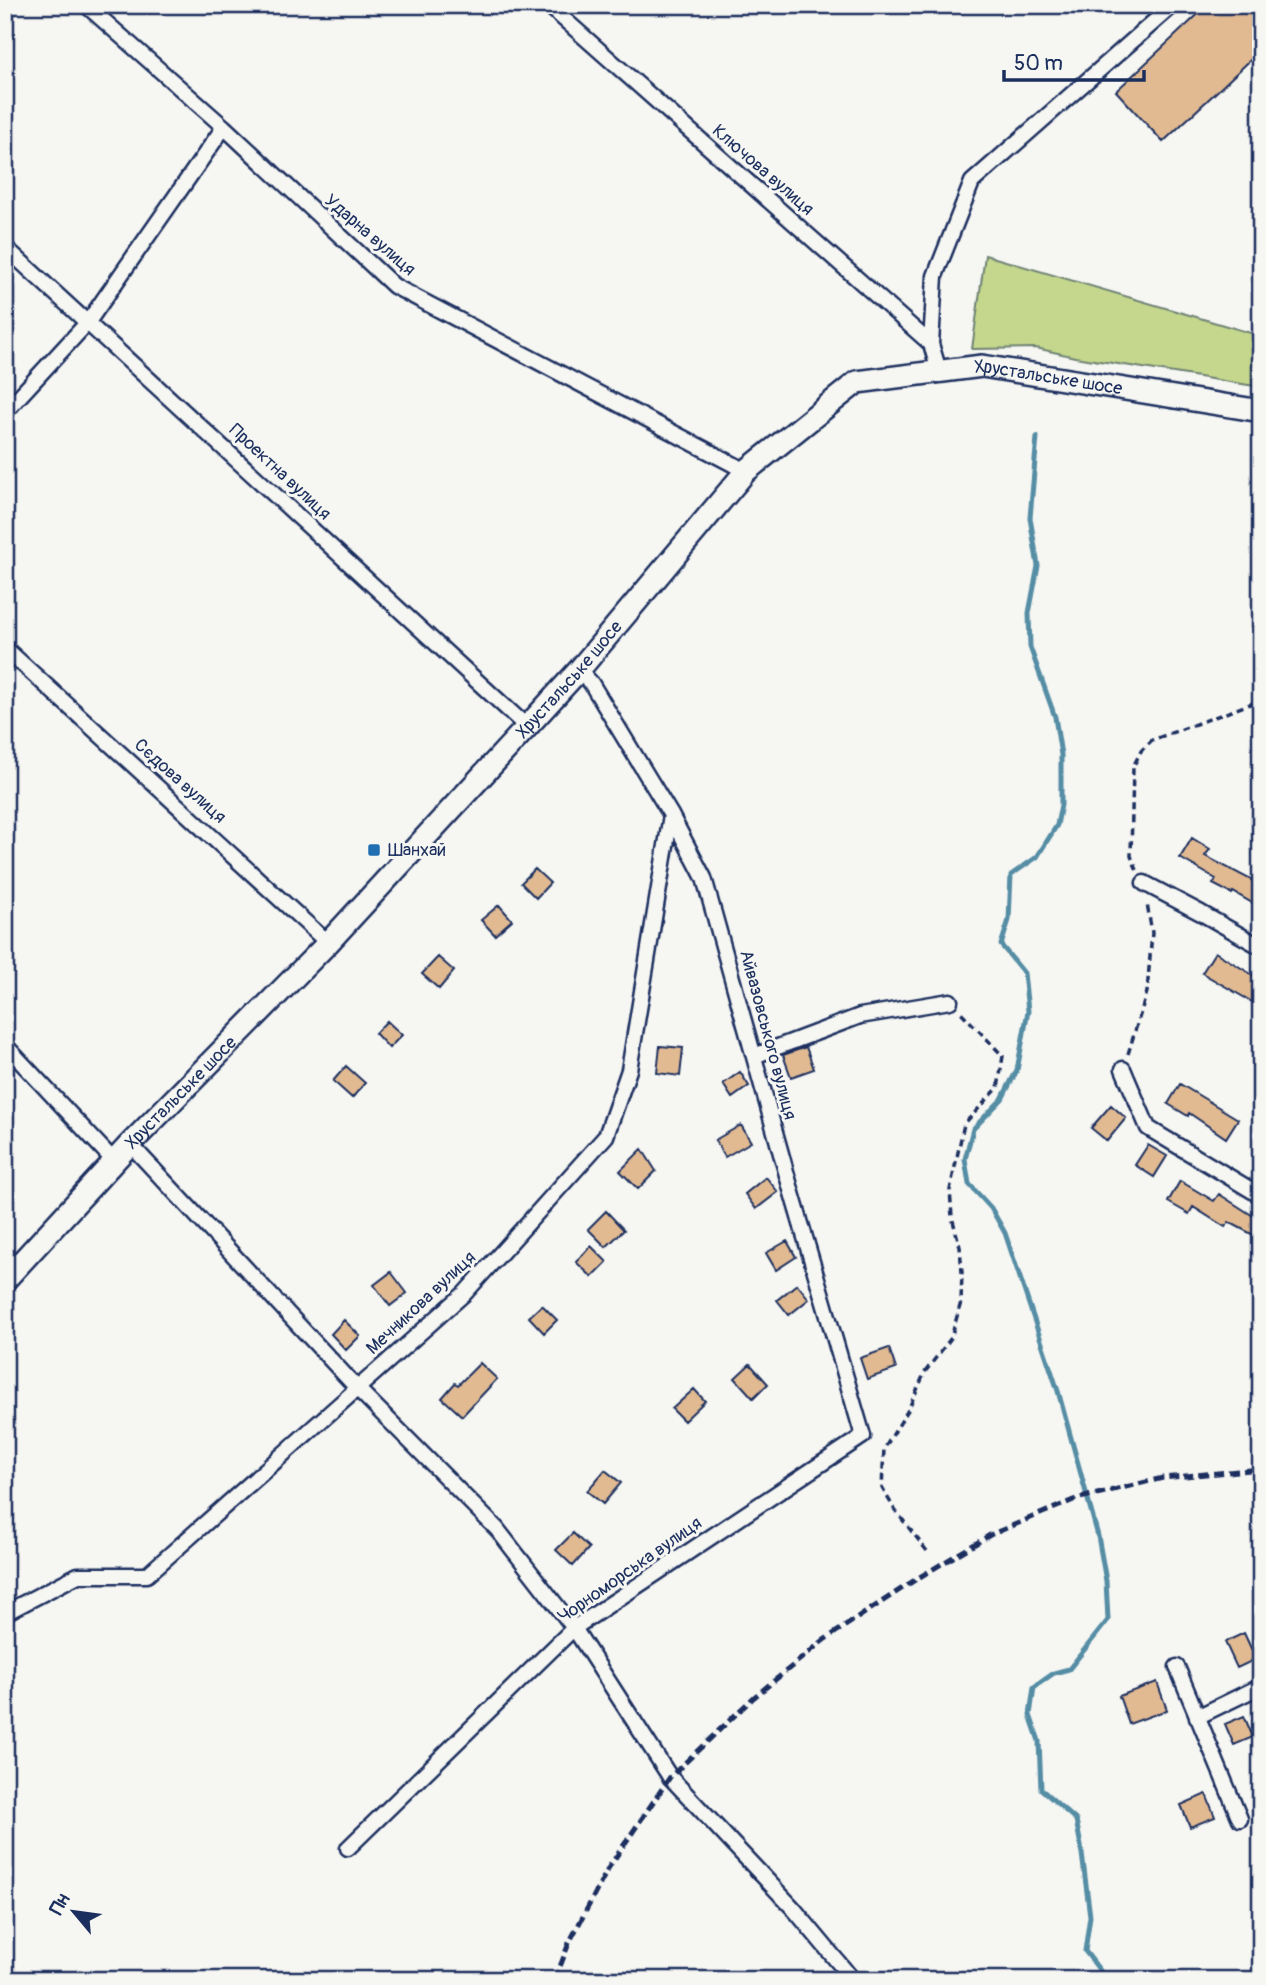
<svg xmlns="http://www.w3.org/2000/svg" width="1266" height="1985" viewBox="0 0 1266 1985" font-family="Pangolin,sans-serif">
	<rect width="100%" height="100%" fill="#f6f6f2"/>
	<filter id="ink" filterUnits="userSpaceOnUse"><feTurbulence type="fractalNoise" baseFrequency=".0143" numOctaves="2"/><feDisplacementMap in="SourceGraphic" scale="14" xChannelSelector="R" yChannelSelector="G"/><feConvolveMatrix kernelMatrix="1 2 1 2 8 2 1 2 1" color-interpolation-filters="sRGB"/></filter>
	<g filter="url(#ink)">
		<!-- green -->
		<path fill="#c4d78c" stroke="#708375" stroke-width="2" d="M985,255L1261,336V387L1075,357L1036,348L972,349Z"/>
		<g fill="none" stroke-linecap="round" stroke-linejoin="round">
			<!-- stream -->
			<path stroke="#558da5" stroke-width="5" d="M1037,437L1030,518L1038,566L1029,613L1030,647L1055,717L1061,755V805L1057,825L1037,857L1011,875L1009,920L1001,945L1024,973L1028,1011L1017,1070L1002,1099L973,1129L965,1159L969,1184L991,1208L1005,1233L1058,1391L1098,1536L1106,1581L1108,1620L1069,1669L1054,1673L1034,1687L1030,1715L1039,1741L1041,1789L1076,1820L1081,1846L1090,1916L1085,1951L1107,1980"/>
		</g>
		<!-- building -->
		<path fill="#e1ba92" stroke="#1b2f5e" stroke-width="2" d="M1208,5H1261V50L1163,142L1116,91Z
			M1192,838L1210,849L1205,856L1261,885V908L1233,892L1232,894L1213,884L1216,879L1180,858Z
			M535,869L550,883L536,898L521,883Z
			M499,905L512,920L495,935L481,920Z
			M1215,952L1261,980V1007L1202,973Z
			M438,957L454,971L439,989L422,974Z
			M387,1021L402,1035L389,1048L375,1033Z
			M660,1046L683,1048L680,1076L657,1073Z
			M806,1047L814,1069L791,1077L783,1055Z
			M346,1066L365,1083L352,1098L333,1081Z
			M740,1072L749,1086L732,1098L723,1084Z
			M1180,1084L1238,1119L1226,1138L1189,1113L1188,1116L1168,1104Z
			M1111,1105L1126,1118L1107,1141L1091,1128Z
			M741,1125L751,1142L725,1157L715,1140Z
			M1148,1145L1167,1156L1154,1177L1135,1165Z
			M642,1149L656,1171L638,1189L620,1171Z
			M766,1177L778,1192L756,1209L745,1194Z
			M1180,1181L1214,1201L1219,1194L1261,1221V1239L1229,1222L1225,1227L1193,1207L1189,1214L1168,1202Z
			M606,1211L624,1230L606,1247L588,1229Z
			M787,1241L796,1257L776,1270L766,1253Z
			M591,1246L607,1262L592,1277L576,1262Z
			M391,1272L407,1293L390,1306L374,1285Z
			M797,1284L809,1299L789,1315L777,1300Z
			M542,1305L557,1320L544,1333L529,1317Z
			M344,1320L360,1336L346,1350L331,1334Z
			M889,1348L896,1369L867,1379L860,1358Z
			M480,1363L497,1379L462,1416L442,1398L455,1383L458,1385Z
			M750,1364L768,1384L753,1398L735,1378Z
			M694,1389L705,1401L684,1421L672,1409Z
			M605,1470L621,1483L603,1504L587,1491Z
			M573,1533L589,1548L573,1566L556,1550Z
			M1244,1633L1256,1659L1237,1668L1225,1642Z
			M1157,1682L1167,1710L1129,1724L1119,1696Z
			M1244,1716L1253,1737L1234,1745L1225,1724Z
			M1206,1794L1215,1817L1190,1827L1181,1805Z"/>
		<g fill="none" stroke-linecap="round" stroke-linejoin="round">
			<!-- street casing -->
			<g stroke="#1b2f5e" stroke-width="19">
				<path id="street" d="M86,5L224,127L394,286L746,471
					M548,5L931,344L939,371
					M5,247L527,727
					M931,344L935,276L972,182L1173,5
					M5,412L88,322L224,127
					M5,648L328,943
					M1144,883L1201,913L1261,947
					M5,1045L114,1161
					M754,1056L860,1016L950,1001
					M1123,1069L1148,1128L1261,1196
					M130,1144L357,1388L497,1529L574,1628L670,1777L793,1908L853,1980
					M5,1613L78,1575H147L465,1293L606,1136L629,1070L671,815
					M1177,1667L1240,1819
					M1197,1717L1261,1686
					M348,1848L574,1628L863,1436L792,1193L704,878L671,815L591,683L579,670"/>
			</g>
			<!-- secondary casing -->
			<g stroke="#1b2f5e" stroke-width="26">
				<g id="secondary">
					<path id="s1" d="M5,1280L130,1144L328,943L527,727L579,670L746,471L857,382L982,366L1261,411"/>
				</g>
			</g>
			<!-- path -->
			<path stroke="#1b2f5e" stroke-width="3.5" stroke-dasharray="7 5" stroke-linecap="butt" d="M1137,870L1131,856L1133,767L1141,751L1152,740L1261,700
				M1128,1054L1147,992L1152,933L1147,904
				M927,1551L895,1510L882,1488L884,1449L908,1410L925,1372L951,1338L961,1302L962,1273L960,1247L952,1217L950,1190L964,1124L998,1088L1003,1056L959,1010"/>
			<!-- street -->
			<use href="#street" stroke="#f6f6f2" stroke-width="14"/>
			<!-- secondary -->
			<use href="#secondary" stroke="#f6f6f2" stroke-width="21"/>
			<!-- rail -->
			<path stroke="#1b2f5e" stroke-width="5" stroke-dasharray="10 5" stroke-linecap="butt" d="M555,1980L569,1943L609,1867L670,1777L753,1698L824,1640L918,1578L990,1535L1076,1499L1163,1478L1261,1469"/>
		</g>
	</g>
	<!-- markers -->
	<rect fill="#1f6fb2" stroke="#f6f6f2" stroke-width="2.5" x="367" y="843" width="14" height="14" rx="3.5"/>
	<g text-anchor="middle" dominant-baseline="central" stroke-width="6" stroke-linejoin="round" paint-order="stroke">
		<!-- street labels -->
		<g font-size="18" fill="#1b2f5e" stroke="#f6f6f2">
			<text transform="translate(763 170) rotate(41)">Ключова вулиця</text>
			<text transform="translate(370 235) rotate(41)">Ударна вулиця</text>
			<text stroke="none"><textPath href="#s1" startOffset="1433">Хрустальське шосе</textPath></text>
			<text transform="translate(280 472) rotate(43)">Проектна вулиця</text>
			<text stroke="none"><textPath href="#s1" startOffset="824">Хрустальське шосе</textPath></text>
			<text transform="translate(180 781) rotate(42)">Сєдова вулиця</text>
			<text transform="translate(768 1035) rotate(75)">Айвазовського вулиця</text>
			<text stroke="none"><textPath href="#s1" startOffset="257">Хрустальське шосе</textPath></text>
			<text transform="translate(421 1303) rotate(-43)">Мечникова вулиця</text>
			<text transform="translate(630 1570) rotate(-35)">Чорноморська вулиця</text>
		</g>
		<!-- poi labels -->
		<g font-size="18" fill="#1b2f5e" stroke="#f6f6f2" text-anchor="start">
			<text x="388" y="850">Шанхай</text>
		</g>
	</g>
	<!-- margin -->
	<rect width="1266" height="1985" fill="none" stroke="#f6f6f2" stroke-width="28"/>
	<rect x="14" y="14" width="1238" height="1957" fill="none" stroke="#1b2f5e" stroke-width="2.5" filter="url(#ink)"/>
	<!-- north arrow -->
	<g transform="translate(74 1912) rotate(299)" stroke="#f6f6f2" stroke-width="5" paint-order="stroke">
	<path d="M0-5L12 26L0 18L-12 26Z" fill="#1b2f5e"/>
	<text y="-10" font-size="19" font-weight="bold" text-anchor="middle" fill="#1b2f5e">Пн</text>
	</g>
	<!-- scale -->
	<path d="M1004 70v10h140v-10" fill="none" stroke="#1b2f5e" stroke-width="3.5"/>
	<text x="1014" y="70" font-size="21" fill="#1b2f5e" stroke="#f6f6f2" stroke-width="5" paint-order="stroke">50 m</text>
</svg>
